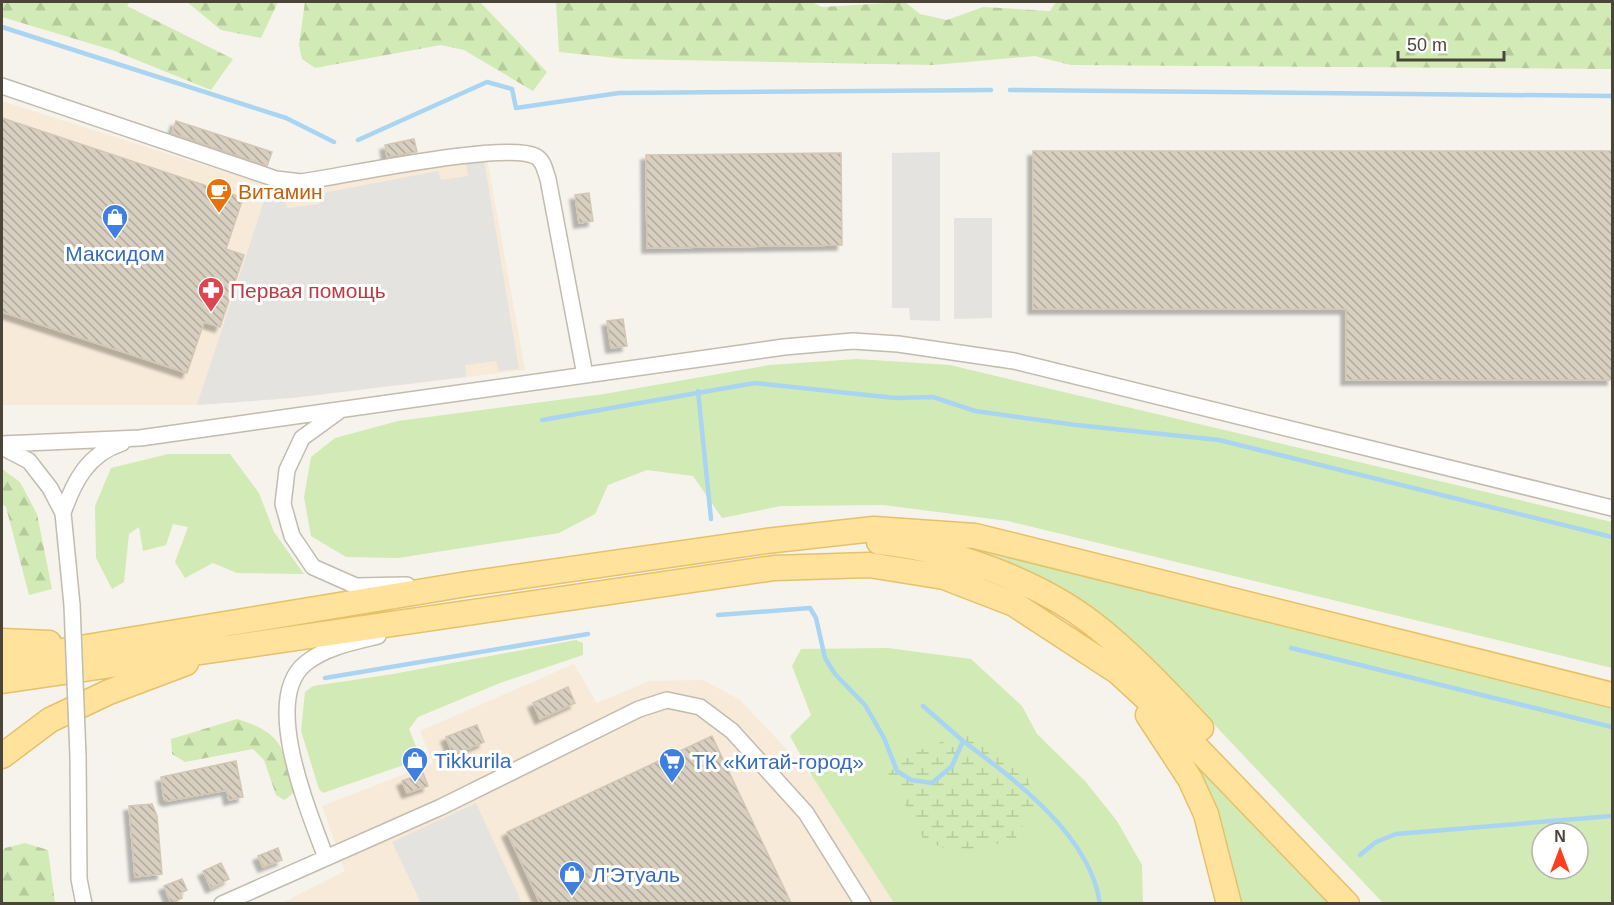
<svg xmlns="http://www.w3.org/2000/svg" width="1614" height="905" viewBox="0 0 1614 905" font-family="Helvetica,sans-serif">
	<defs>
		<pattern id="forest-firs" width="22" height="20" patternUnits="userSpaceOnUse" patternTransform="scale(1.5)"><rect width="22" height="20" fill="#d2eab5"/><path d="M5 1l3.5 6h-7zM16 11l3.5 6h-7z" fill="#b6ca9c"/></pattern>
		<pattern id="wetland-marsh" width="20" height="14" patternUnits="userSpaceOnUse" patternTransform="scale(1.5)"><rect width="20" height="14" fill="#d2eab5"/><path d="M1 5h8M5 5V1M11 12h8M15 12V8" fill="none" stroke="#b6ca9c"/></pattern>
		<pattern id="building-back-hatch" width="6" height="6" patternUnits="userSpaceOnUse" patternTransform="scale(1.5)"><rect width="6" height="6" fill="#d8cfc1"/><path d="M-1 5l2 2M0 0l6 6M5-1l2 2" fill="none" stroke="#b1aa9e"/></pattern>
		<filter id="shadow"><feDropShadow dx="-5" dy="5" stdDeviation="1.5" flood-color="#0004"/></filter>
	</defs>
	<rect width="100%" height="100%" fill="#f6f3ec"/>
	<!-- commercial -->
	<path fill="#f7ead8" d="M2,101L260,183L285,189L319,188L487,158L525,370L292,398L197,405H2Z
		M574,664L597,703L649,681L703,680L740,700L812,776L894,903L280,904L345,871L322,806L433,763L420,731Z"/>
	<!-- green -->
	<path fill="#d2eab5" fill-rule="evenodd" d="M857,359L950,365L1612,522V668L1008,521L883,505L781,506L722,518L693,476L647,470L608,485L595,514L559,533L398,558L346,557L311,536L304,497L311,457L335,438L398,421L604,394L769,365Z
		M168,454H230L259,493L274,532L304,574L237,573L213,563L185,578L175,562L188,527L173,524L166,545L143,551L139,527L129,534L124,582L112,589L96,558L95,506L111,468Z
		M942,539L1612,708V903H1383L1209,719L1085,606L1037,576ZM1542,833H1578V869H1542Z
		M576,640L583,643V655L500,683L418,717L409,729L421,759L323,793L319,789L301,731L305,692L313,686L393,674Z
		M888,648L971,659L1022,706L1037,734L1085,781L1117,821L1142,865L1143,903H894L812,776L790,736L811,715L792,666L801,649Z
		M1194,758L1331,903H1239L1226,841Z"/>
	<!-- forest -->
	<path fill="url(#forest-firs)" d="M2,2H130L127,6L233,59L211,90L112,50L2,17Z
		M187,2H278L261,38L221,30Z
		M305,2H480L547,72L533,91L464,50L441,45L315,68L302,59L299,45Z
		M556,2H812L822,7L905,2L920,14L947,20L983,7L1050,11L1056,2H1612V69L1071,65L1035,56L933,65L626,59L559,52Z
		M2,469L20,482L37,514L52,589L29,595L6,507L2,504Z
		M237,719C284,733 283,749 295,792L284,800L276,795L264,760L253,749L185,762L172,754L171,739Z
		M25,843L48,850L55,903H2V853L5,848Z"/>
	<!-- wetland -->
	<path fill="url(#wetland-marsh)" d="M966,733L1028,778L1034,807L1015,839L959,854L924,840L888,773L917,751Z"/>
	<!-- parking -->
	<path fill="#e5e3e0" d="M940,152V321L910,320L909,308H892V153Z
		M484,160L519,369L499,371L496,361L465,365L466,377L292,398L197,405L265,198L283,199L288,208L319,204L318,194L438,171L441,180L468,176L466,164Z
		M954,218H992V318L954,319Z
		M476,803L522,903H421L392,842Z"/>
	<g fill="none" stroke-linecap="round" stroke-linejoin="round">
		<!-- stream -->
		<path stroke="#a9d4f2" stroke-width="4.5" d="M2,27L286,118L334,142
			M1010,90L1612,96
			M358,140L487,82L512,89L516,108L619,93L991,90
			M698,391L711,519
			M542,420L755,383L895,398L933,397L975,411L1076,425L1219,440L1612,537
			M718,615L810,608L816,618L825,658L835,674L865,705L884,738L897,771L911,780L932,783L952,766L963,741C1014,779 1091,836 1100,904
			M1291,648L1612,727
			M325,678L588,634
			M923,706L963,741
			M1360,855L1376,842L1396,834L1612,816"/>
	</g>
	<!-- building -->
	<path fill="url(#building-back-hatch)" stroke="#d3c7b4" stroke-width="1.5" filter="url(#shadow)" d="M2,118L243,198L226,249L244,255L220,327L204,322L187,373L2,312Z
		M176,121L272,152L267,166L172,133Z
		M414,139L417,152L387,157L385,145Z
		M1033,151H1612V380H1346V309H1033Z
		M841,153L842,245L647,248L646,155Z
		M589,193L593,221L579,223L575,195Z
		M623,319L627,346L611,348L607,321Z
		M568,687L575,703L540,719L533,703Z
		M477,725L484,742L453,755L446,737Z
		M712,736L791,903H540L507,832Z
		M236,761L243,797L229,800L227,790L168,801L164,799L161,777Z
		M423,773L428,786L407,793L402,781Z
		M152,804L157,816L162,874L135,877L129,806Z
		M278,848L282,860L263,867L258,856Z
		M221,863L229,879L211,888L203,871Z
		M182,879L187,890L180,893L182,898L171,903L164,886Z"/>
	<g fill="none" stroke-linecap="round" stroke-linejoin="round">
		<!-- minor casing -->
		<g stroke="#c2bbae" stroke-width="18">
			<path id="minor" d="M2,86L276,179L301,182C343,176 505,141 535,156C544,160 545,171 548,179L585,375
				M338,412L302,438L287,470L283,504L292,536L313,567L356,586L407,585
				M2,444L140,438L784,347L853,341L898,344L1014,361L1612,508
				M2,447L29,461L50,488L63,513L72,605
				M63,513C74,481 88,454 122,443
				M78,756L79,879L84,904
				M326,858C310,814 260,699 306,663C326,647 354,642 378,636
				M222,904L441,807L639,709L667,700L700,707L732,731L806,813L863,904"/>
		</g>
		<!-- primary casing -->
		<g stroke="#e6c16a" stroke-width="27">
			<path id="primary" d="M879,542C949,549 1036,580 1092,623C1132,654 1167,692 1201,728
				M2,641L49,643
				M2,661L467,584L766,541L874,529L975,536L1612,695
				M2,681L774,568L869,565L944,577L1014,604L1118,672L1169,719L1347,904
				M1148,715L1190,779L1206,814L1229,904
				M2,756L50,720L109,692L186,663"/>
		</g>
		<!-- minor -->
		<use href="#minor" stroke="#fff" stroke-width="15"/>
		<!-- primary -->
		<use href="#primary" stroke="#ffe39c" stroke-width="24"/>
		<!-- minor-bridge casing -->
		<g stroke="#c2bbae" stroke-width="18" stroke-linecap="butt">
			<path id="minor-bridge" d="M72,605L78,756"/>
		</g>
		<!-- minor-bridge -->
		<use href="#minor-bridge" stroke="#fff" stroke-width="15"/>
	</g>
	<!-- icons -->
	<defs>
		<g id="cafe-pin" transform="scale(1.35)"><path d="M0 17L-7.5 6A9.5 9.5 0 1 1 7.5 6Z" fill="#e8710a" stroke="#fff"/><path d="M-5.5-4.5H6V0H3Q3 3.5 0 3.5H-2.5Q-5.5 3.5-5.5 0ZM3-3.2v2h1.7v-2ZM-6 4.5H4V6H-6Z" fill="#fff"/></g>
		<g id="shop-pin" transform="scale(1.35)"><path d="M0 17L-7.5 6A9.5 9.5 0 1 1 7.5 6Z" fill="#3f7fe0" stroke="#fff"/><path d="M-5-2.5h2.3a2.7 3.5 0 0 1 5.4 0H5L5.5 6h-11ZM-1.5-2.5h3a1.5 2.3 0 0 0-3 0Z" fill="#fff"/></g>
		<g id="pharmacy-pin" transform="scale(1.35)"><path d="M0 17L-7.5 6A9.5 9.5 0 1 1 7.5 6Z" fill="#e0444e" stroke="#fff"/><path d="M-2-6h4v4h4v4h-4v4h-4v-4h-4v-4h4Z" fill="#fff"/></g>
		<g id="supermarket-pin" transform="scale(1.35)"><path d="M0 17L-7.5 6A9.5 9.5 0 1 1 7.5 6Z" fill="#3f7fe0" stroke="#fff"/><path d="M-6-5.5h2.5l.6 2H6L4.5 2H-2.5L-4.4-4H-6ZM-1.5 3.2a1.3 1.3 0 1 0 .1 0ZM3 3.2a1.3 1.3 0 1 0 .1 0Z" fill="#fff"/></g>
	</defs>
	<g fill-rule="evenodd">
		<use href="#cafe-pin" x="219" y="191"/>
		<use href="#shop-pin" x="115" y="217"/>
		<use href="#pharmacy-pin" x="211" y="290"/>
		<use href="#shop-pin" x="415" y="760"/>
		<use href="#supermarket-pin" x="672" y="761"/>
		<use href="#shop-pin" x="572" y="874"/>
	</g>
	<g text-anchor="middle" dominant-baseline="central" stroke-width="6" stroke-linejoin="round" paint-order="stroke">
		<!-- food labels -->
		<g font-size="21" fill="#c56008" stroke="#fff" text-anchor="start">
			<text x="238" y="191">Витамин</text>
		</g>
		<!-- shop labels -->
		<g font-size="21" fill="#366cbe" stroke="#fff" text-anchor="start">
			<text x="115" y="253" text-anchor="middle">Максидом</text>
			<text x="434" y="760">Tikkurila</text>
			<text x="692" y="761">ТК «Китай-город»</text>
			<text x="592" y="874">Л'Этуаль</text>
		</g>
		<!-- health labels -->
		<g font-size="21" fill="#be3a42" stroke="#fff" text-anchor="start">
			<text x="230" y="290">Первая помощь</text>
		</g>
	</g>
	<!-- border -->
	<rect width="1614" height="905" fill="none" stroke="#4b4439" stroke-width="6"/>
	<!-- north arrow -->
	<g transform="translate(1560 851)"><circle r="28" fill="#ffffff" stroke="#b7b4b0" stroke-width="1.5"/>
	<path d="M0-4.5L10 22L0 15L-10 22Z" fill="#fc3f1d"/>
	<text y="-9" font-size="16" font-weight="bold" text-anchor="middle" fill="#4b4439">N</text>
	</g>
	<!-- scale -->
	<path d="M1398 51v9h106v-9" fill="none" stroke="#4b4439" stroke-width="3"/>
	<text x="1407" y="51" font-size="18" fill="#4b4439" stroke="#ffffff" stroke-width="4.5" paint-order="stroke">50 m</text>
</svg>
